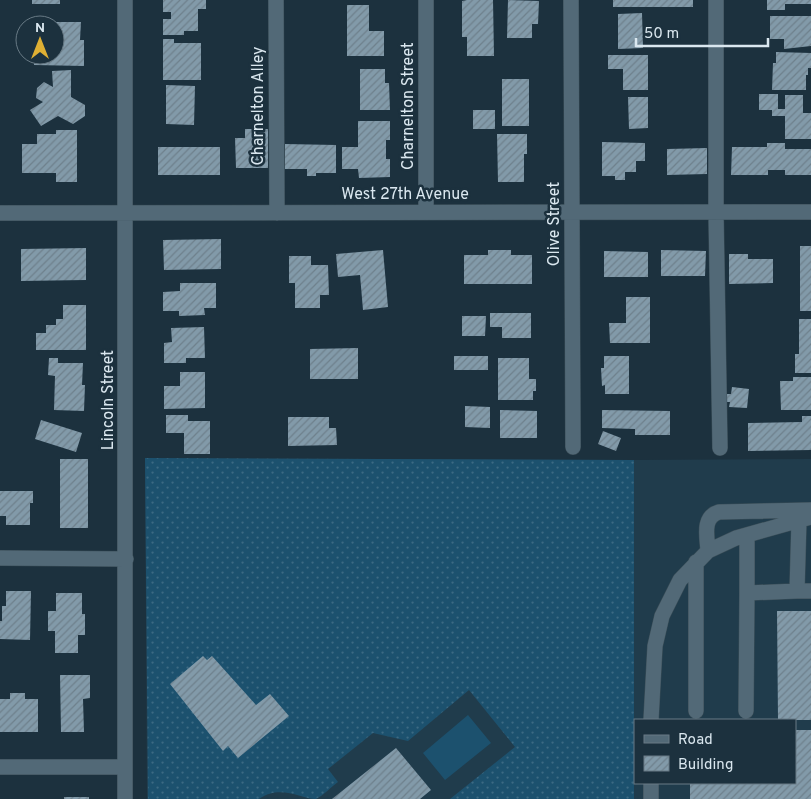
<svg xmlns="http://www.w3.org/2000/svg" width="811" height="799" viewBox="0 0 811 799" font-family="Overpass,sans-serif">
	<defs>
		<pattern id="grass-dots" width="8" height="8" patternUnits="userSpaceOnUse" patternTransform="scale(1.25)"><rect width="8" height="8" fill="#1c516e"/><path d="M2 2h.1M6 6h.1" fill="none" stroke="#3c6a83" stroke-width="1.8" stroke-linecap="round"/></pattern>
		<pattern id="building-hatch" width="6" height="6" patternUnits="userSpaceOnUse" patternTransform="scale(1.25)"><rect width="6" height="6" fill="#829aa9"/><path d="M-1 1l2-2M0 6l6-6M5 7l2-2" fill="none" stroke="#6e808c"/></pattern>
	</defs>
	<rect width="100%" height="100%" fill="#1c313e"/>
	<!-- built -->
	<path fill="#203c4c" fill-rule="evenodd" d="M145,458L634,460L811,459V799H147ZM635,720H795V783H635Z"/>
	<!-- grass -->
	<path fill="url(#grass-dots)" d="M145,458L634,460V799H450L515,747L469,690L408,741L373,733L328,769L338,782C331,787 323,796 316,799C300,799 281,784 259,799H148Z"/>
	<!-- green -->
	<path fill="#1c516e" d="M468,715L491,743L445,780L423,753Z"/>
	<!-- building -->
	<path fill="url(#building-hatch)" d="M32,0H60V4H32Z
		M163,0H206V9H198V31H184V35H163V19H171V12H163Z
		M467,0H493L494,56H467V37H462V1Z
		M508,0L539,1L538,24H532V38H507Z
		M613,0H693V7H613Z
		M767,0H811V4H785V10H767Z
		M347,5H369V31H384V56H347Z
		M642,13L643,48L618,49V14Z
		M770,16H811V46L784,49V39H770Z
		M39,22H81L80,40H84V66L34,65V55H55V25H39Z
		M163,39H174V43H201V80H163Z
		M776,52L811,53V68H808V75H806V90H772L773,63H776Z
		M608,55H648V90H623V69H608Z
		M360,69H385V83H389L390,110H360Z
		M71,70V97L85,105V116L73,124L58,116L41,126L30,110L43,102L36,98L37,88L44,82L53,87L52,71Z
		M502,79H529V126H502Z
		M166,85L195,86L194,125L166,124Z
		M759,94H778V109H785V95H803V113H811V139H785V116H772V110H759Z
		M628,97H648V128L629,129Z
		M473,110H495V129H473Z
		M358,121H390V140H386V159H390V177L359,178L358,169H342V147H358Z
		M245,129H268V168H236L235,138H245Z
		M56,130H77V182H56V173H22V144H37V134H56Z
		M497,134H527V154H524V182H498Z
		M602,142L645,143V161H636V172H625V180H615V176H602Z
		M767,143H785V149H811V175H785V170H768V175H731L732,147H767Z
		M285,144L336,145V173H316V176H307V169H285Z
		M158,147H220V175H158Z
		M707,148V174L667,175V149Z
		M221,239V269L164,270L163,240Z
		M800,246H811V311H800Z
		M86,248V280L21,281V249Z
		M383,250L388,307L363,310L360,275L338,277L336,254Z
		M488,250H511V255H532V284H464V255H488Z
		M661,250L706,251L705,276H661Z
		M604,251L648,252V277H604Z
		M729,254H748V259H773V283L729,284Z
		M289,256H311V265H328L329,295H320V308H295V283H289Z
		M180,283H216V308H204L205,315L179,316V311H163V292L180,291Z
		M626,297H650V343H610L609,323H626Z
		M63,305H86V350H36V333H46V325H56V319H63Z
		M490,313H531V338H502V327H490Z
		M462,316H486L485,336H462Z
		M799,319H811V373H795V354H799Z
		M204,327L205,358H186V363H164V343L172,342L171,328Z
		M358,348V379H310V349Z
		M454,356H488V370H454Z
		M604,356H629V394H605V385L602,386L601,368H604Z
		M49,358H58V363H83L82,385H85L84,411L54,410L55,376L48,375Z
		M498,358H529V379H536V391H533V400H498Z
		M180,372H205V408L164,409V386H180Z
		M793,377H811V410H781L780,381H793Z
		M732,387L749,389L747,408L729,407L730,402H727V394H731Z
		M465,406L490,407V428L465,427Z
		M500,410L537,411V438H500Z
		M602,410L670,411V435H635V429L602,428Z
		M166,415H188V421H210V454H184V433H166Z
		M802,416H811V450L748,451V423L802,422Z
		M288,417H329V428H336L337,445L288,446Z
		M41,420L82,433L76,452L35,439Z
		M603,431L621,438L616,451L598,444Z
		M60,459H88V528H60Z
		M0,491H33V503H30V525H6V516H0Z
		M6,591H31L30,640L0,639V621H2V606H6Z
		M56,593H82V614H85V635H78V653H55V631H48V611H56Z
		M777,611H811V720H778Z
		M203,656L207,660L212,656L256,705L270,694L289,716L238,758L228,746L223,751L170,684Z
		M60,675H90V698L83,699L84,732H61Z
		M10,693H25V699H38V732H0V699H10Z
		M795,730H811V799H690V783H795Z
		M396,748L431,790L420,799H332Z
		M64,797H89V799H64Z"/>
	<g fill="none" stroke-linecap="round" stroke-linejoin="round">
		<!-- minor casing -->
		<g stroke="#3c4f59" stroke-width="16">
			<path id="minor" d="M125,0V799
				M276,0L277,213
				M426,0V212
				M571,0L573,447
				M716,0V212L720,448
				M0,213L811,212
				M799,520L797,591H811
				M747,535V593L797,591
				M708,551L736,538L811,517
				M0,558L126,559
				M696,562V711
				M746,711L747,593
				M651,720L655,646L662,616L680,580L708,551C707,536 702,517 719,512L811,510
				M0,767H125
				M651,783V799"/>
		</g>
		<!-- minor -->
		<use href="#minor" stroke="#526977" stroke-width="15"/>
	</g>
	<g text-anchor="middle" dominant-baseline="central" stroke-width="5" stroke-linejoin="round" paint-order="stroke">
		<!-- street labels -->
		<g font-size="16" fill="#dae7ef" stroke="#1c313e">
			<text transform="translate(259 106) rotate(-90)">Charnelton Alley</text>
			<text transform="translate(409 106) rotate(-90)">Charnelton Street</text>
			<text x="405" y="195">West 27th Avenue</text>
			<text transform="translate(555 224) rotate(-90)">Olive Street</text>
			<text transform="translate(109 400) rotate(-90)">Lincoln Street</text>
		</g>
	</g>
	<!-- legend -->
	<rect x="634" y="719" width="162" height="65" fill="#1c313e" stroke="#687a85"/>
	<rect x="644" y="735" width="25" height="8" fill="#526977" stroke="#687a85"/>
	<text x="678" y="744" font-size="15" fill="#dae7ef">Road</text>
	<rect x="644" y="756" width="25" height="15" fill="url(#building-hatch)" stroke="#687a85"/>
	<text x="678" y="769" font-size="15" fill="#dae7ef">Building</text>
	<!-- north arrow -->
	<g transform="translate(40 40)"><circle r="24" fill="#1c313e" stroke="#687a85"/>
	<path d="M0-4L9 19L0 12L-9 19Z" fill="#dfb034"/>
	<text y="-8" font-size="14" font-weight="bold" text-anchor="middle" fill="#dae7ef">N</text>
	</g>
	<!-- scale -->
	<path d="M636 38v8h132v-8" fill="none" stroke="#dae7ef" stroke-width="2.5"/>
	<text x="644" y="38" font-size="15" fill="#dae7ef" stroke="#1c313e" stroke-width="4" paint-order="stroke">50 m</text>
</svg>
